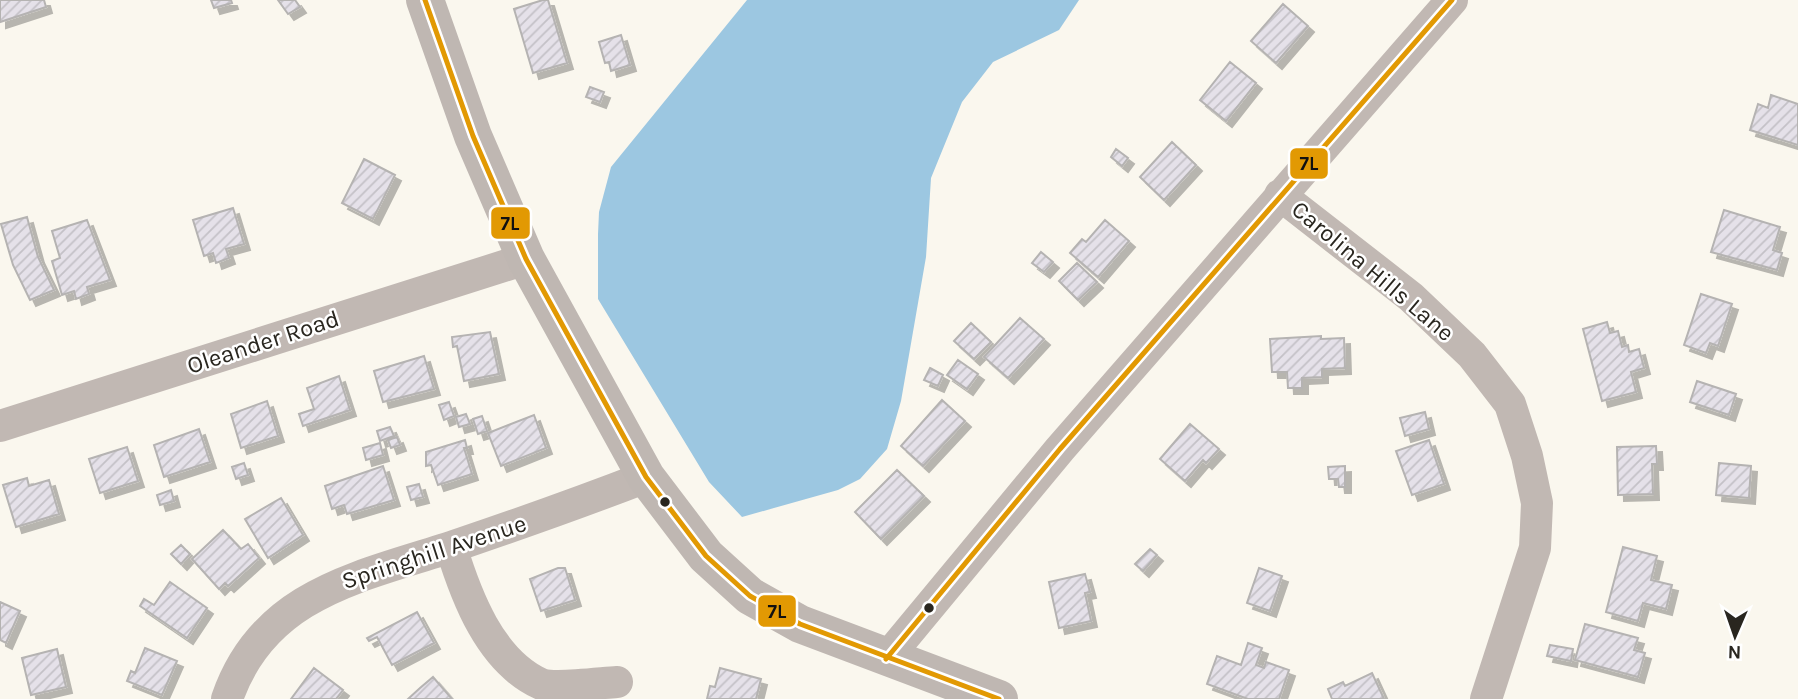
<svg xmlns="http://www.w3.org/2000/svg" width="1798" height="699" viewBox="0 0 1798 699" font-family="Karla,sans-serif">
	<defs>
		<pattern id="building-hatch" width="6" height="6" patternUnits="userSpaceOnUse" patternTransform="scale(1.75)"><rect width="6" height="6" fill="#e5e1e9"/><path d="M-1 1l2-2M0 6l6-6M5 7l2-2" fill="none" stroke="#c4c1c7"/></pattern>
		<filter id="shadow"><feDropShadow dx="6" dy="6" stdDeviation="0" flood-color="#0004"/></filter>
	</defs>
	<rect width="100%" height="100%" fill="#faf7ee"/>
	<!-- water -->
	<path fill="#9cc7e1" d="M747,0H1079L1059,30L993,62L962,102L931,178L926,257L901,401L887,449L860,479L838,490L742,517L709,482L598,299V234L599,212L611,167Z"/>
	<!-- building -->
	<path fill="url(#building-hatch)" stroke="#b5b3b2" stroke-width="2" filter="url(#shadow)" d="M0,0H44L46,7L0,22Z
		M211,0H231L232,3L214,8Z
		M278,0H295L300,7L288,14Z
		M543,0H548L567,63L533,73L514,9Z
		M1283,4L1308,26L1276,63L1251,41Z
		M621,35L630,65L611,71L609,62L605,63L599,42Z
		M1230,62L1256,83L1226,121L1200,100Z
		M590,87L604,92L600,102L586,97Z
		M1771,95L1798,104V145L1750,130L1758,104L1768,108Z
		M1172,142L1196,165L1164,200L1140,177Z
		M1116,149L1128,158L1122,166L1111,157Z
		M364,159L395,175L373,219L342,203Z
		M233,208L244,244L226,249L229,258L216,263L213,253L204,256L193,220Z
		M1724,210L1780,227L1773,250L1782,253L1777,270L1711,252Z
		M27,217L38,257L54,290L30,300L13,265L1,224Z
		M87,220L110,280L87,287L89,294L76,299L74,291L62,295L52,261L60,258L52,231Z
		M1105,220L1129,241L1098,277L1070,253L1082,239L1086,242Z
		M1041,252L1053,262L1044,272L1032,263Z
		M1077,263L1097,282L1078,300L1059,281Z
		M1701,294L1732,304L1718,346L1710,343L1706,353L1684,345Z
		M1020,318L1044,339L1008,378L984,357Z
		M1607,322L1610,333L1618,331L1622,347L1628,345L1629,352L1639,349L1644,368L1631,372L1636,392L1602,401L1583,329Z
		M971,323L991,342L974,359L954,341Z
		M490,332L499,374L464,381L457,346L453,347L452,337Z
		M1321,336V339L1344,338L1345,368L1322,369V377L1302,378V388H1288L1287,372H1272L1270,339Z
		M424,356L434,389L383,402L374,371Z
		M958,360L978,374L967,389L947,375Z
		M930,368L943,375L938,386L924,380Z
		M339,376L350,410L303,426L299,414L314,409L307,388Z
		M1697,381L1736,394L1729,415L1690,402Z
		M942,400L965,421L923,466L901,446Z
		M267,401L278,436L241,448L231,414Z
		M449,402L454,416L444,420L439,405Z
		M1425,412L1429,429L1405,436L1400,418Z
		M466,414L470,424L459,427L456,417Z
		M534,415L546,448L501,466L488,433Z
		M482,416L487,431L478,434L473,419Z
		M1190,424L1219,449L1206,463L1203,460L1185,481L1160,459Z
		M390,427L394,436L380,441L377,431Z
		M199,429L210,462L164,477L154,445Z
		M397,437L400,445L391,448L388,440Z
		M465,440L467,448H464L472,474L438,485L431,465L426,466V452Z
		M1429,440L1444,484L1412,495L1396,451Z
		M380,443L383,455L366,460L363,448Z
		M1656,446L1657,464H1652L1653,494L1618,495L1617,447Z
		M127,447L138,481L100,493L89,459Z
		M244,463L248,475L236,479L232,467Z
		M1719,463L1751,466L1749,498L1716,495Z
		M383,466L394,500L347,514L344,505L332,509L325,486Z
		M1345,466V487H1339L1338,479H1329L1328,467Z
		M897,470L924,496L881,539L855,512Z
		M27,478L29,486L49,480L59,514L16,527L3,485Z
		M419,484L423,497L411,500L407,487Z
		M171,490L174,501L160,505L157,495Z
		M281,498L303,535L268,558L245,519Z
		M223,530L241,549L248,544L259,558L228,586L225,583L219,589L192,559Z
		M181,545L190,554L181,564L171,554Z
		M1623,547L1657,556L1651,580L1672,585L1666,609L1643,603L1638,621L1606,612Z
		M1150,549L1157,555L1143,571L1135,564Z
		M558,568H565L575,600L541,611L530,579Z
		M1259,568L1282,576L1270,611L1247,603Z
		M1085,574L1090,592L1085,593L1091,621L1059,628L1049,582Z
		M170,582L207,608L187,638L140,606L144,599L154,605Z
		M0,602L20,611L6,643L0,640Z
		M417,612L434,643L392,665L377,637L369,641L367,638Z
		M1585,624L1638,638L1634,650L1645,653L1638,677L1575,660Z
		M1248,643L1262,648L1256,665L1264,668L1266,662L1289,670L1279,699H1248L1207,684L1217,656L1241,665Z
		M1550,645L1573,649L1571,661L1547,656Z
		M145,648L177,661L162,695L127,681L131,671L135,673Z
		M57,649L66,687L31,695L22,658Z
		M314,668L343,690L336,699H291Z
		M720,668L761,679L756,699H707L710,686L715,687Z
		M1372,673L1384,699H1332L1328,689L1343,682L1345,686Z
		M433,677L452,699H408L420,688Z"/>
	<g fill="none" stroke-linecap="round" stroke-linejoin="round">
		<!-- street -->
		<path stroke="#c1b8b3" stroke-width="32" d="M1280,195L1411,297L1472,355L1510,404L1527,456L1537,503L1535,548L1486,699
			M0,426L526,259
			M451,547C466,596 490,661 541,684C555,689 600,683 617,682
			M886,659L1060,449L1452,0
			M227,699C264,590 366,576 460,544C522,523 584,501 646,477"/>
		<!-- secondary -->
		<path stroke="#bfb7b2" stroke-width="38" d="M425,0L473,136L526,259L646,477L706,556L750,596L800,624L999,699"/>
		<!-- bus-1 casing -->
		<g stroke="#fff" stroke-width="10">
			<path id="bus-1" d="M425,0L473,136L526,259L646,477L706,556L750,596L800,624L999,699
				M886,659L1060,449L1452,0"/>
		</g>
		<!-- bus-1 -->
		<use href="#bus-1" stroke="#e29903" stroke-width="5"/>
	</g>
	<!-- markers -->
	<g fill="#29261f" stroke="#fff" stroke-width="2.5">
		<circle cx="665" cy="502" r="6"/>
		<circle cx="929" cy="608" r="6"/>
	</g>
	<g text-anchor="middle" dominant-baseline="central" stroke-width="5" stroke-linejoin="round" paint-order="stroke">
		<!-- street labels -->
		<g font-size="24" fill="#29261f" stroke="#fff">
			<text transform="translate(1373 271) rotate(40)">Carolina Hills Lane</text>
			<text transform="translate(263 342) rotate(-18)">Oleander Road</text>
			<text transform="translate(434 552) rotate(-18)">Springhill Avenue</text>
		</g>
	</g>
	<g stroke="#fff" stroke-width="2.5">
		<rect x="1289" y="147" width="40" height="33" rx="7" fill="#e29903"/>
		<rect x="490" y="206" width="41" height="34" rx="7" fill="#e29903"/>
		<rect x="757" y="594" width="40" height="34" rx="7" fill="#e29903"/>
	</g>
	<g font-size="19" text-anchor="middle" font-weight="bold" fill="#111">
		<text x="1309" y="170">7L</text>
		<text x="510" y="230">7L</text>
		<text x="777" y="618">7L</text>
	</g>
	<!-- north arrow -->
	<g transform="translate(1735 636) rotate(182)" stroke="#ffffff" stroke-width="5" paint-order="stroke">
	<path d="M0-5L12 26L0 18L-12 26Z" fill="#29261f"/>
	<text y="-10" font-size="19" font-weight="bold" text-anchor="middle" fill="#29261f">N</text>
	</g>
</svg>
